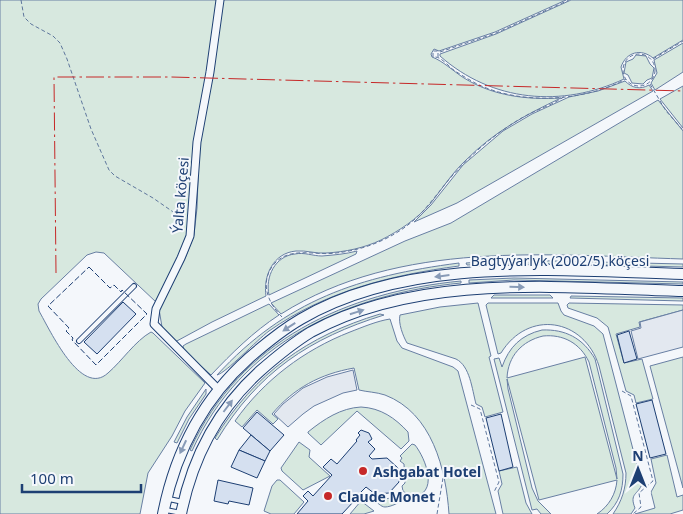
<svg xmlns="http://www.w3.org/2000/svg" width="683" height="514" font-family="'Noto Sans',sans-serif">
<style>
.green{fill:#d7e8df;stroke:#687fa3;fill-rule:evenodd}
.parking{fill:#e3e8f0;stroke:#687fa3}
.building{fill:#d5e0f0;stroke:#1d3f73}
.lines{fill:none;stroke-linecap:round;stroke-linejoin:round}
.lane-casing{stroke:#1d3f73;stroke-width:6}
.street-casing{stroke:#1d3f73;stroke-width:9}
.secondary-casing{stroke:#1d3f73;stroke-width:12}
.path{stroke:#5e769c;stroke-width:1;stroke-dasharray:4 2.5;stroke-linecap:butt}
.lane{stroke:#f4f7fb;stroke-width:4}
.street{stroke:#f4f7fb;stroke-width:7}
.secondary{stroke:#f4f7fb;stroke-width:10}
.fence{stroke:#1d3f73;stroke-width:1;stroke-dasharray:6 2.5;stroke-linecap:butt}
.power{stroke:#c62828;stroke-width:1;stroke-dasharray:18 4 2.5 4;stroke-linecap:butt}
.oneway{fill:#889bb7}
.poi-dot{fill:#c62828;stroke:#f4f7fb;stroke-width:2}
.labels{text-anchor:middle;dominant-baseline:central;stroke-width:4;stroke-linejoin:round;paint-order:stroke}
.street-label{font-size:14px;fill:#1d3f73;stroke:#f4f7fb}
.poi-label{font-size:14px;font-weight:bold;fill:#1d3f73;stroke:#f4f7fb;text-anchor:start}
</style>
<rect width="100%" height="100%" fill="#f4f7fb"/>
<g class="green">
<path d="M0 0H217L187 237 179 257 156 302 104 253 96 252 87 255 41 299 38 304 39 311C50 330 81 398 108 373 122 361 135 341 151 332L153 333 205 383 185 411 172 436 148 473 140 514H0Z"/>
<path d="M223 0H566L495 32 439 51 434 49 431 54 432 57C443 61 453 71 464 78 493 96 527 100 561 98 525 115 494 132 466 160 452 173 442 189 430 204 417 219 399 231 381 240 364 248 345 252 326 253 316 254 306 250 296 251 273 253 263 276 266 296L212 322 175 342 162 327 159 309 186 256 194 235 197 208 199 151Z"/>
<path d="M571 0H683V40L653 58C641 48 626 52 621 67L624 79C562 108 492 102 440 56V54L496 34Z"/>
<polygon points="683,43 683,72 655,90 651,83 657,73 654,60"/>
<polygon points="636,55 646,56 650,64 654,68 652,78 647,80 643,84 632,83 628,75 624,73 626,62 633,59"/>
<path d="M625 81C632 88 640 90 649 85L653 91 457 203 414 222 431 205 463 165 503 131 532 114 569 97 598 91Z"/>
<polygon points="683,86 683,128 660,99"/>
<path d="M658 100 683 131V259C549 255 400 239 281 314L271 303 405 241 451 223Z"/>
<path d="M357 251 356 254 269 295C265 277 275 256 295 254 304 252 313 256 322 256 334 255 346 254 357 251Z"/>
<polygon points="511,260 683,264 683,267 527,263 467,265 466,263"/>
<path d="M459 263V266C391 275 326 291 269 331 257 340 226 373 217 375 286 300 359 276 459 263Z"/>
<polygon points="514,278 683,282 683,284 514,280 469,283 469,280"/>
<path d="M461 281V283C348 294 241 342 192 451L190 450C240 340 347 292 461 281Z"/>
<polygon points="494,295 550,295 553,298 491,298"/>
<polygon points="571,296 683,298 683,301 570,298"/>
<path d="M478 303 491 356 489 357 503 412 485 417 482 407 476 404C472 389 470 366 456 359L407 343C403 336 398 323 400 315L440 307Z"/>
<path d="M488 303H558L561 311 564 315 594 326 603 334 642 484C638 495 629 493 635 508L631 514H613C622 501 626 488 626 473L599 366C584 318 528 309 501 353L498 354 486 305Z"/>
<polygon points="569,303 683,305 683,310 639,322 640,327 616,334 624,363 642,359 653,399 636,403 634,395 626,391 608,327 597,318 568,308 567,305"/>
<path d="M269 304 279 315C253 332 232 353 211 375L184 351 183 346 186 344Z"/>
<path d="M380 314 384 315C310 338 258 372 217 440L215 438C255 373 307 336 380 314Z"/>
<path d="M390 319 397 341 402 348 453 367 458 371 496 514H449C446 469 432 413 385 395 376 392 367 392 359 390L354 368C320 374 294 388 272 414L278 419 273 424 257 410 242 427 235 421C264 380 304 350 350 332 363 327 377 321 390 319Z"/>
<path d="M542 330C565 329 583 338 595 359L623 474C623 490 619 503 607 514H597C609 506 616 494 617 480L539 500 507 379 508 389 532 488 538 501 551 514H541L537 509 532 510 494 359 499 358 502 367C509 347 521 335 542 330ZM543 336C563 334 580 343 589 362L616 468 617 479 585 357 507 378C508 356 522 341 543 336Z"/>
<polygon points="683,357 683,488 650,366"/>
<polygon points="206,389 206,394 189,419 177,443 174,442 187,417"/>
<path d="M361 407C381 408 395 418 408 432L409 441 401 449 357 411 321 445 308 433V432C324 419 341 408 361 407Z"/>
<polygon points="299,442 310,450 309,457 330,476 303,490 282,471 281,468"/>
<path d="M412 444 415 445C426 459 440 495 411 497L403 491 402 486 405 483 404 464 400 461 402 458 400 456Z"/>
<polygon points="667,455 677,497 683,495 683,510 670,514 635,514 655,508 651,492 656,483 651,459"/>
<polygon points="517,467 526,503 532,514 503,514 498,491 502,484 499,471"/>
<polygon points="277,480 280,480 304,502 294,514 271,514 264,511 272,486"/>
<path d="M400 494 405 498C401 502 391 507 385 507 381 507 377 502 374 500L392 498 395 495Z"/>
<polygon points="361,501 374,511 364,514 350,514"/>
</g>
<g class="parking">
<polygon points="683,310 683,347 638,359 631,331 641,328 640,322"/>
<polygon points="353,370 357,390 343,393 314,406 303,414 288,427 274,414 283,404 303,388 327,377"/>
</g>
<g class="building">
<polygon points="123,302 136,314 97,354 84,342"/>
<polygon points="629,331 637,359 624,363 617,335"/>
<polygon points="652,400 666,454 650,458 636,404"/>
<polygon points="257,412 284,435 270,451 243,428"/>
<polygon points="501,414 513,467 499,471 486,418"/>
<polygon points="361,430 369,433 372,439 368,442 375,449 369,456 372,459 387,458 398,468 399,482 389,493 375,494 366,487 361,492 364,494 357,502 355,500 342,514 297,514 308,501 303,496 308,491 313,496 332,475 323,467 331,459 337,464 357,441 356,440 360,435 358,433"/>
<polygon points="251,435 270,451 265,461 239,450"/>
<polygon points="239,450 265,461 257,478 231,467"/>
<polygon points="218,480 253,488 249,505 229,501 228,504 214,501"/>
</g>
<g class="lines">
<g class="lane-casing">
<g id="lane">
<polyline points="79,341 134,286"/>
<polyline points="169,499 183,502"/>
<polyline points="166,510 181,513"/>
</g>
</g>
<g class="street-casing">
<polyline id="street" points="219,390 154,324 156,309 181,258 190,236 197,142 210,72 220,0"/>
</g>
<g class="secondary-casing">
<g id="secondary">
<path d="M163 514C175 453 203 399 249 358 265 344 282 330 301 319 410 255 561 271 683 274"/>
<path d="M181 514C192 459 218 409 260 371 276 357 293 343 311 332 419 272 564 288 683 291"/>
</g>
</g>
<g class="path">
<polyline points="21,0 24,17 31,24 53,36 60,43 67,59 91,129 109,170 115,176 153,198 179,216"/>
<polyline points="440,52 496,33 569,0"/>
<circle cx="639" cy="70" r="16"/>
<path d="M438 57V51H433V57C435 57 437 57 439 58 443 60 448 65 451 68 459 74 468 79 477 84 521 105 583 102 626 79"/>
<polyline points="653,59 683,41"/>
<polyline points="650,84 666,111 683,130"/>
<path d="M282 317C267 302 259 281 275 263 291 246 316 256 336 253 353 251 368 247 383 240 419 223 428 204 452 176 463 164 474 153 487 142 501 131 515 121 531 113 542 108 556 103 565 96"/>
<polyline points="622,391 631,396 653,481 639,493 641,507 633,514"/>
<polyline points="471,405 480,409 499,482 494,492"/>
<polyline points="437,514 443,478"/>
</g>
<use href="#lane" class="lane"/>
<use href="#street" class="street"/>
<use href="#secondary" class="secondary"/>
<polygon class="fence" points="89,267 110,288 114,285 121,292 122,290 147,314 96,365 72,340 73,338 66,331 69,328 48,306"/>
<polyline class="power" points="56,273 54,77 171,77 683,91"/>
</g>
<defs><path id="oneway-solid" d="M-6-.8H1V-3.2L6.5 0L1 3.2V.8H-6Z" transform="scale(1.25)"/></defs>
<g class="oneway">
<use href="#oneway-solid" transform="translate(442 276) rotate(173)"/>
<use href="#oneway-solid" transform="translate(517 287) rotate(1)"/>
<use href="#oneway-solid" transform="translate(357 312) rotate(-18)"/>
<use href="#oneway-solid" transform="translate(289 327) rotate(147)"/>
<use href="#oneway-solid" transform="translate(228 406) rotate(-53)"/>
<use href="#oneway-solid" transform="translate(183 447) rotate(115)"/>
</g>
<g class="poi-dot">
<circle cx="363" cy="471" r="5"/>
<circle cx="328" cy="496" r="5"/>
</g>
<g class="labels">
<g class="street-label">
<text transform="translate(180 195) rotate(-85)">Ýalta köçesi</text>
<text x="560" y="260">Bagtyýarlyk (2002/5) köçesi</text>
</g>
<g class="poi-label">
<text x="373" y="471">Ashgabat Hotel</text>
<text x="338" y="496">Claude Monet</text>
</g>
</g>
<g transform="translate(638 469)" stroke="#f4f7fb" stroke-width="4" paint-order="stroke">
<path d="M0-4L9 19L0 12L-9 19Z" fill="#1d3f73"/>
<text y="-8" font-size="14" font-weight="bold" text-anchor="middle" fill="#1d3f73">N</text>
</g>
<path d="M22 484v8h119v-8" fill="none" stroke="#1d3f73" stroke-width="2.5"/>
<text x="30" y="484" font-size="15" fill="#1d3f73" stroke="#f4f7fb" stroke-width="4" paint-order="stroke">100 m</text>
</svg>
